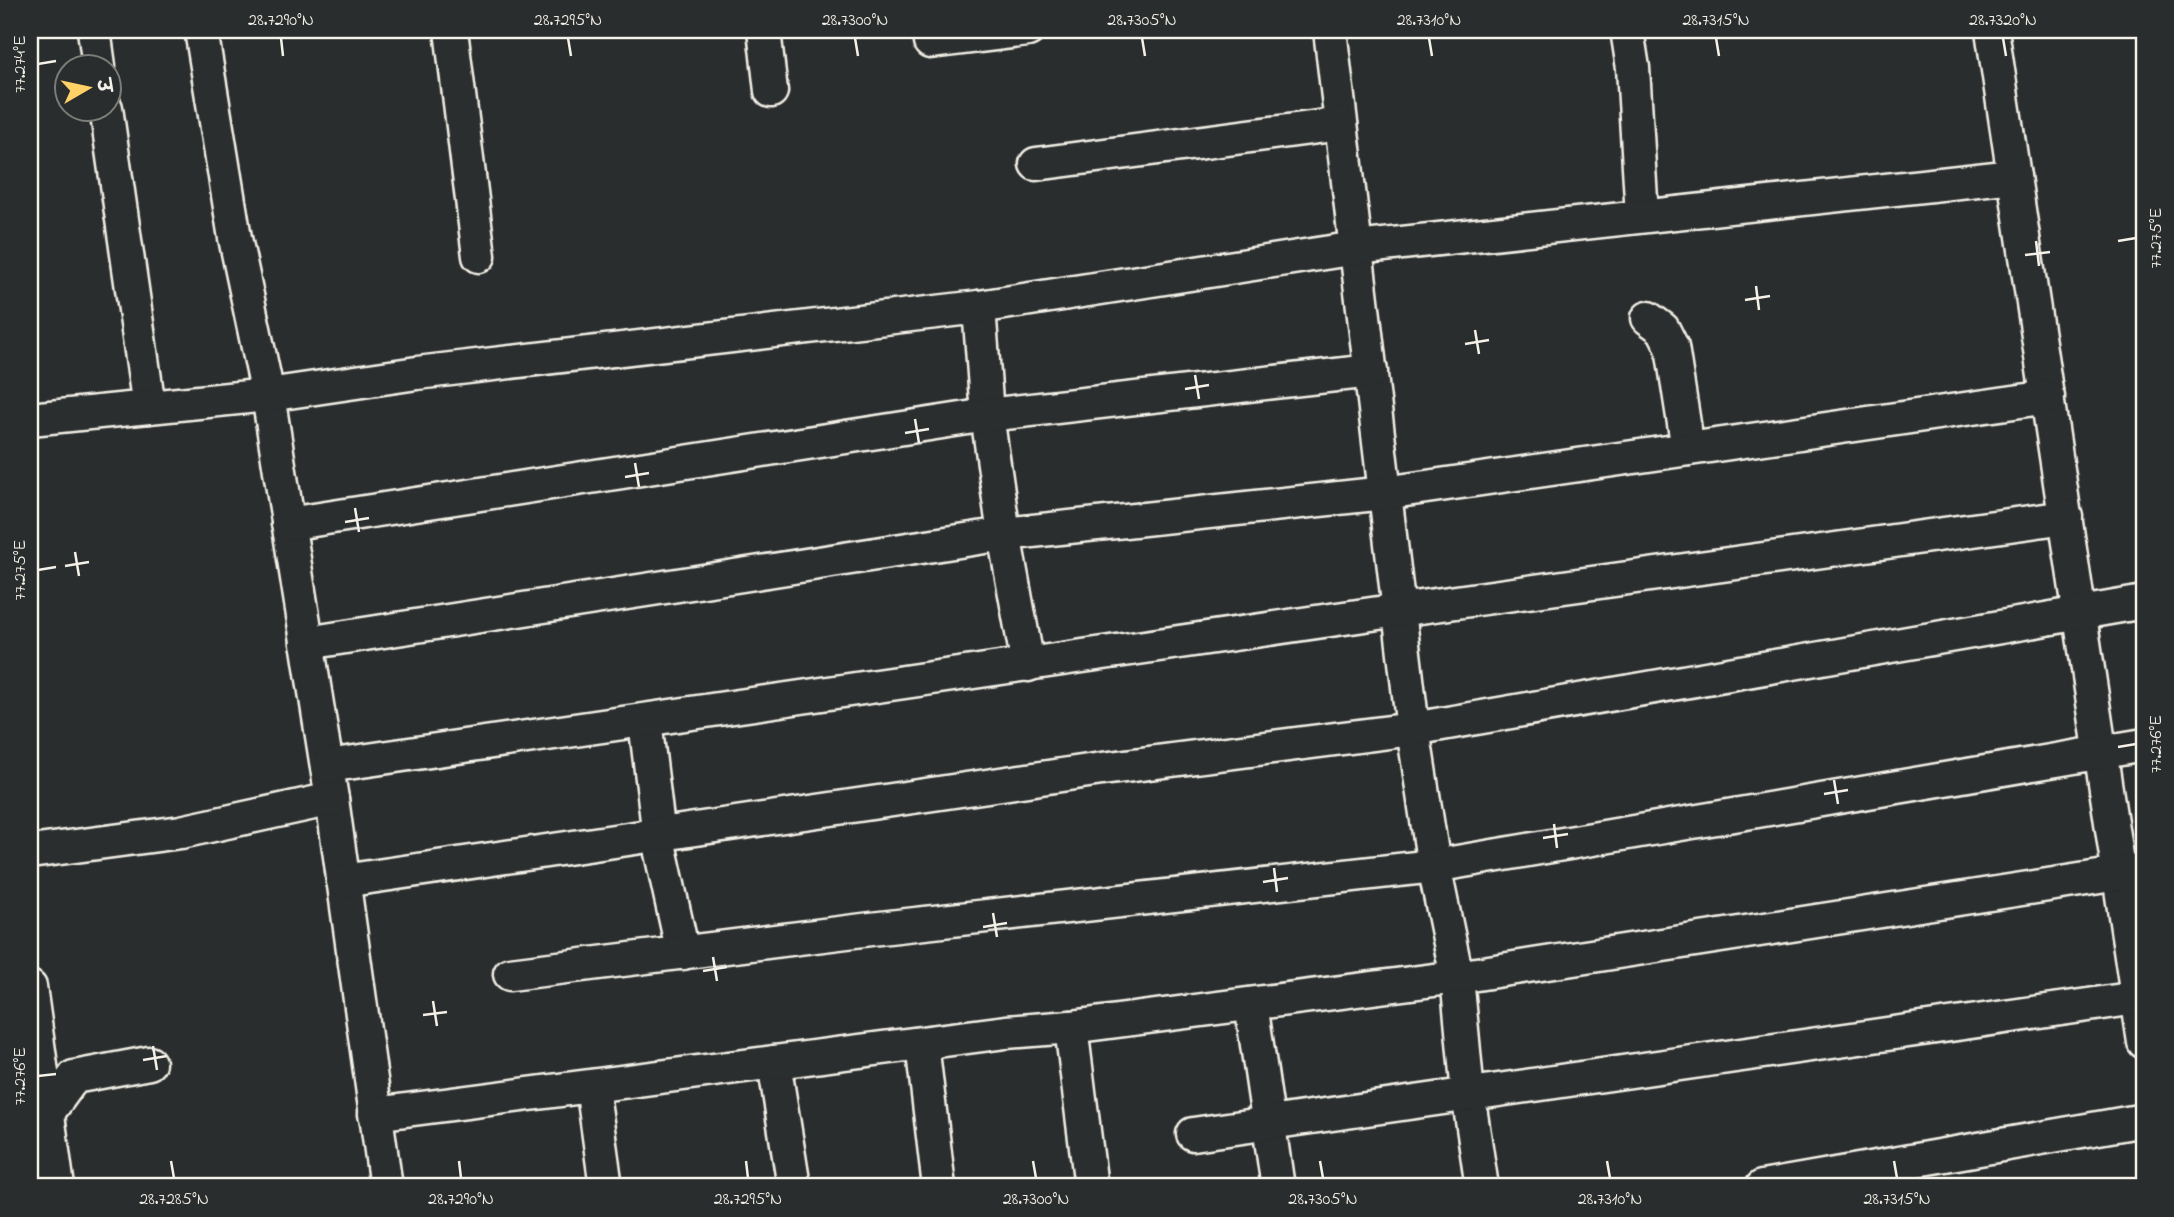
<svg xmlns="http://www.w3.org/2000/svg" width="2174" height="1217" font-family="'Indie Flower','Playpen Sans Deva',sans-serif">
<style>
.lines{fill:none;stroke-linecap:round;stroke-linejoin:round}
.street-casing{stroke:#f4f1e8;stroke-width:37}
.street{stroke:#2a2d2e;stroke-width:32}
.ticks{fill:none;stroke:#f4f1e8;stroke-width:2.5}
.neatline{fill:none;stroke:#f4f1e8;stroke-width:2.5}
.ticks-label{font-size:18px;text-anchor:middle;fill:#f4f1e8}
</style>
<rect width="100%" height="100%" fill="#2a2d2e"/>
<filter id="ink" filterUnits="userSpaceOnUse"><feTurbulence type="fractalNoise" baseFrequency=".0143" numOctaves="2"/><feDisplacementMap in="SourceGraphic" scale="14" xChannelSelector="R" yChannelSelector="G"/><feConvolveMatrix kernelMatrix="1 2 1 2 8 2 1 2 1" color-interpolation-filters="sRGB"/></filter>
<g filter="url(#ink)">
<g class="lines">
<g class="street-casing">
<g id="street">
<polyline points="94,30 99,66"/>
<polyline points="201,30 235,238 268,395 332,799 386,1187"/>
<polyline points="451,30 479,256"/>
<polyline points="764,30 771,91"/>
<polyline points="1330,30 1413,729 1434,866 1457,977 1468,1094 1482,1187"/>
<polyline points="1627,30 1633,68 1642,216"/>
<polyline points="1992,30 2144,1042"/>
<polyline points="930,42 1028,30"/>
<polyline points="106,108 149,407"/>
<polyline points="1036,164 1341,124"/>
<polyline points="979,307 987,415 1004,534 1028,665"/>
<polyline points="1648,318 1663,329 1672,347 1688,449"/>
<polyline points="30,419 268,395 417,373 979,307 1356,248 2014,176"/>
<polyline points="288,524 987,415 1371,371"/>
<polyline points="307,643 1004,534 1385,493 2048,397"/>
<polyline points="645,721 661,853 683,953"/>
<polyline points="327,766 1399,610 2066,517"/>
<polyline points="30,852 181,832 332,799"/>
<polyline points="343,881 1102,769 1413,729 2144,602"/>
<polyline points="510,974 871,929 1434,866 2144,745"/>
<polyline points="30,987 58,1187"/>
<polyline points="1251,1004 1278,1187"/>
<polyline points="1071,1027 1091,1187"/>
<polyline points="922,1044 939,1187"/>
<polyline points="774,1062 794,1187"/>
<polyline points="592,1086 606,1187"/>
<polyline points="38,1114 48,1113 74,1077 149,1063"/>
<polyline points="375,1114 1006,1032 1071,1027 1457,977 2144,870"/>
<polyline points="1193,1134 2144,997"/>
<polyline points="1762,1187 2144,1120"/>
</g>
</g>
<use href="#street" class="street"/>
</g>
</g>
<path class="ticks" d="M281 38 283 56M568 38 571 56M855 38 858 56M1142 38 1145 56M1429 38 1432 56M1716 38 1719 56M2003 38 2006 56M38 64 56 61M2036 241 2039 266M2118 241 2136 238M2025 255 2050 252M1756 286 1759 310M1745 300 1770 296M1475 330 1479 354M1465 344 1489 340M1195 375 1199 399M1185 389 1209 385M915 419 919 443M905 433 929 429M635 463 639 487M625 477 649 473M355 508 359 532M345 522 369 518M75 552 79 576M65 566 89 562M38 570 56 567M2118 747 2136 744M1834 780 1838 804M1824 794 1848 790M1554 824 1557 848M1543 838 1568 834M1274 868 1277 892M1263 882 1288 878M993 913 997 937M983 927 1007 923M713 957 717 981M703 971 727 967M433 1001 437 1026M423 1015 447 1012M153 1046 157 1070M143 1060 167 1056M38 1076 56 1074M171 1161 174 1178M459 1161 461 1178M746 1161 748 1178M1033 1161 1036 1178M1320 1161 1323 1178M1607 1161 1610 1178M1894 1161 1897 1178"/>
<rect width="2174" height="1217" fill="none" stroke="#2a2d2e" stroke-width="77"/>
<g transform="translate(88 88) rotate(81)"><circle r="33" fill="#2a2d2e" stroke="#7b7b78" stroke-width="2"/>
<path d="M0-5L12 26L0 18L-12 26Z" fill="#ffd166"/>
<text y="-10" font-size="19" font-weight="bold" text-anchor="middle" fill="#f4f1e8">उ</text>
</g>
<rect x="38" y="38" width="2098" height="1140" class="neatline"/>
<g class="ticks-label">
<text x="281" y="25">28.7290°N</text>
<text x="568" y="25">28.7295°N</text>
<text x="855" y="25">28.7300°N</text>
<text x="1142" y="25">28.7305°N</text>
<text x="1429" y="25">28.7310°N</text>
<text x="1716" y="25">28.7315°N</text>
<text x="2003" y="25">28.7320°N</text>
<text transform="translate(19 64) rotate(-90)" y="6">77.274°E</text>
<text transform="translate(2155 238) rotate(-90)" y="6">77.275°E</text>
<text transform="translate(19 570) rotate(-90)" y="6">77.275°E</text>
<text transform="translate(2155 744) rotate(-90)" y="6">77.276°E</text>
<text transform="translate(19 1076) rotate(-90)" y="6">77.276°E</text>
<text x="174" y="1204">28.7285°N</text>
<text x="461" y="1204">28.7290°N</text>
<text x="748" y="1204">28.7295°N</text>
<text x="1036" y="1204">28.7300°N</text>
<text x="1323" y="1204">28.7305°N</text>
<text x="1610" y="1204">28.7310°N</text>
<text x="1897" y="1204">28.7315°N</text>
</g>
</svg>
